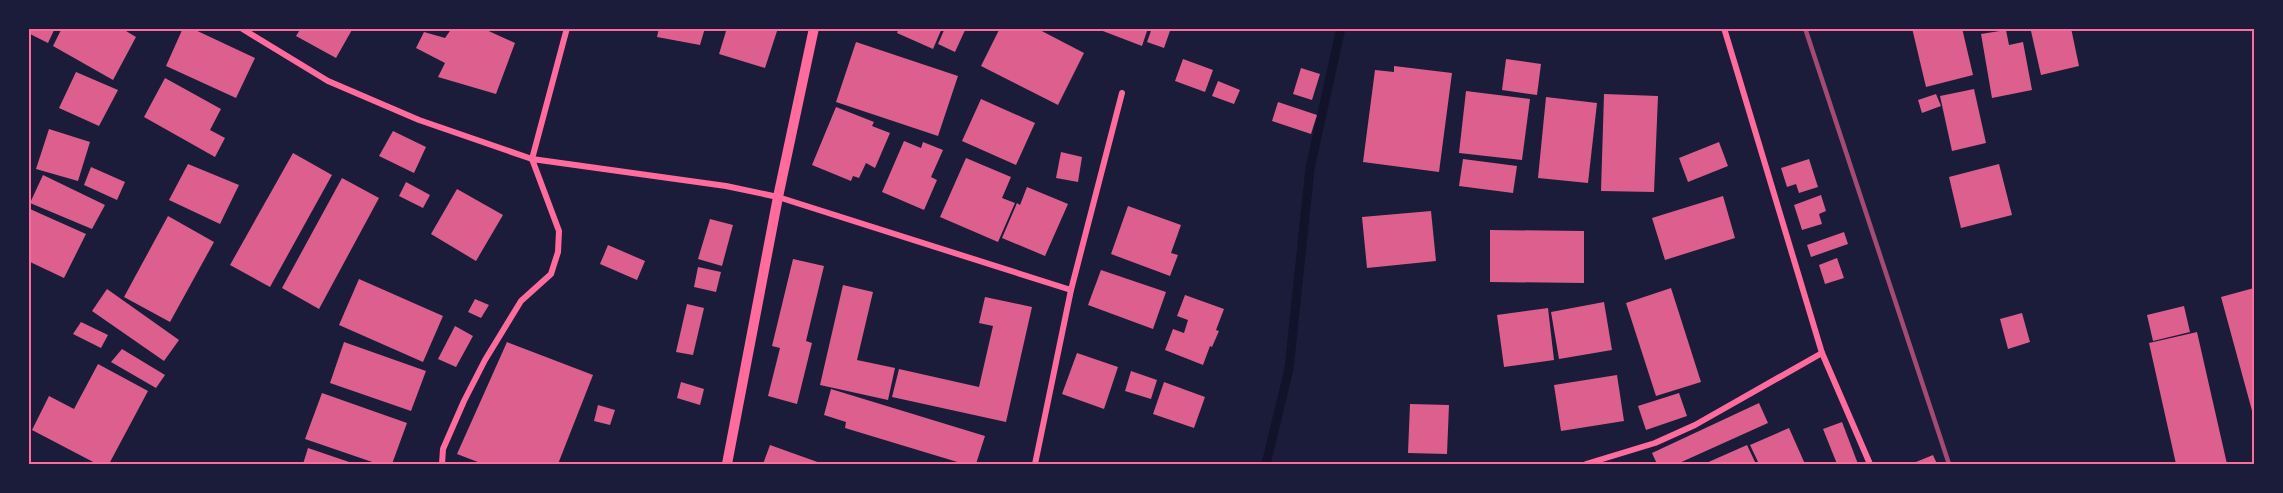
<svg xmlns="http://www.w3.org/2000/svg" width="2283" height="493" font-family="'IBM Plex Sans',sans-serif">
<style>
.lines{fill:none;stroke-linecap:round;stroke-linejoin:round}
.stream{stroke:#12122b;stroke-width:9}
.building{fill:#dd5f8e}
.minor{stroke:#ff6b9d;stroke-width:6}
.tertiary{stroke:#ff6b9d;stroke-width:10}
.rail{stroke:#a44b75;stroke-width:4.5}
.neatline{fill:none;stroke:#ff6b9d;stroke-width:2}
</style>
<rect width="100%" height="100%" fill="#1b1b3a"/>
<g class="lines">
<polyline class="stream" points="1266,464 1289,369 1310,168 1341,28"/>
</g>
<g class="building">
<polygon points="28,28 55,28 48,43 28,33"/>
<polygon points="62,28 121,28 136,37 113,80 53,46"/>
<polygon points="183,28 191,28 255,58 236,98 166,66"/>
<polygon points="301,28 353,28 336,58 296,36"/>
<polygon points="452,28 482,28 515,43 496,94 438,77 445,63 416,48 424,32 445,38"/>
<polygon points="659,28 705,28 700,45 657,37"/>
<polygon points="727,28 778,28 765,68 719,54"/>
<polygon points="899,28 942,28 933,49 897,33"/>
<polygon points="945,28 966,28 955,52 938,44"/>
<polygon points="1000,28 1036,28 1084,53 1058,105 981,66"/>
<polygon points="1095,28 1148,28 1142,46"/>
<polygon points="1152,28 1171,28 1164,48 1147,42"/>
<polygon points="1912,28 1962,28 1973,75 1926,87"/>
<polygon points="2044,28 2071,28 2079,66 2041,75 2031,31"/>
<polygon points="2006,30 2009,45 2023,42 2032,90 1992,98 1981,34"/>
<polygon points="856,42 958,76 938,136 836,102"/>
<polygon points="1183,59 1213,70 1205,92 1175,81"/>
<polygon points="1506,59 1541,64 1537,95 1502,90"/>
<polygon points="1394,66 1452,73 1439,172 1363,162 1375,70 1394,72"/>
<polygon points="1301,68 1320,74 1312,100 1293,94"/>
<polygon points="76,72 118,90 99,126 59,108"/>
<polygon points="165,78 221,109 210,130 225,138 215,157 144,117"/>
<polygon points="1218,81 1240,90 1234,104 1212,96"/>
<polygon points="1974,89 1986,143 1952,151 1940,96"/>
<polygon points="1466,91 1530,99 1522,160 1459,153"/>
<polygon points="1604,94 1658,96 1654,192 1601,191"/>
<polygon points="1936,94 1941,106 1922,113 1918,100"/>
<polygon points="1546,97 1597,103 1588,183 1538,178"/>
<polygon points="981,99 1035,123 1016,165 962,141"/>
<polygon points="1278,102 1317,115 1311,134 1272,121"/>
<polygon points="836,107 874,122 872,126 890,133 875,168 866,163 859,178 853,176 851,181 812,165"/>
<polygon points="49,129 90,142 78,181 36,169"/>
<polygon points="393,131 426,147 414,173 379,156"/>
<polygon points="904,141 921,148 923,142 943,150 931,177 937,180 924,210 882,192"/>
<polygon points="1719,142 1728,166 1688,182 1679,158"/>
<polygon points="1061,152 1082,157 1078,182 1056,178"/>
<polygon points="293,153 332,175 270,287 230,265"/>
<polygon points="966,158 1011,177 1002,198 1015,203 998,242 940,217"/>
<polygon points="1463,159 1517,166 1513,193 1459,186"/>
<polygon points="1809,159 1818,187 1799,193 1796,184 1787,187 1781,168"/>
<polygon points="188,164 239,185 220,224 169,200"/>
<polygon points="1999,164 2012,215 1961,228 1949,177"/>
<polygon points="91,167 125,182 117,200 84,185"/>
<polygon points="43,175 105,205 92,229 30,203"/>
<polygon points="342,178 379,198 319,309 282,288"/>
<polygon points="406,182 430,195 423,208 399,196"/>
<polygon points="1027,187 1068,204 1045,256 1002,238 1017,203 1020,205"/>
<polygon points="457,189 503,215 476,261 431,234"/>
<polygon points="1821,195 1826,211 1819,214 1822,224 1802,230 1794,205"/>
<polygon points="1723,196 1735,238 1665,260 1652,218"/>
<polygon points="1128,206 1181,225 1171,253 1178,255 1170,276 1111,254"/>
<polygon points="30,209 86,234 64,278 28,261"/>
<polygon points="1431,211 1436,261 1367,268 1362,217"/>
<polygon points="168,216 214,242 170,322 124,297"/>
<polygon points="710,219 733,225 722,266 698,259"/>
<polygon points="1490,230 1584,231 1584,283 1490,282"/>
<polygon points="1844,232 1848,244 1811,257 1807,245"/>
<polygon points="608,245 645,261 637,280 600,264"/>
<polygon points="1837,258 1844,278 1825,284 1819,265"/>
<polygon points="793,259 824,266 806,341 812,343 797,404 768,396 780,348 772,346"/>
<polygon points="698,267 721,272 716,292 694,287"/>
<polygon points="1101,270 1166,292 1153,329 1088,305"/>
<polygon points="359,279 443,316 423,362 339,325"/>
<polygon points="843,285 873,292 857,360 895,368 888,400 820,385"/>
<polygon points="1671,288 1701,382 1656,396 1626,303"/>
<polygon points="2254,288 2254,418 2221,297"/>
<polygon points="107,289 179,340 164,361 92,311"/>
<polygon points="1185,295 1224,309 1216,330 1219,331 1212,347 1210,346 1203,365 1165,350 1173,329 1184,333 1188,320 1177,316"/>
<polygon points="985,297 1032,307 1006,422 892,397 899,369 979,387 993,326 979,323"/>
<polygon points="475,299 489,305 481,318 468,312"/>
<polygon points="1604,302 1612,350 1559,359 1551,312"/>
<polygon points="687,304 704,308 693,355 676,352"/>
<polygon points="2184,306 2190,332 2153,341 2147,315"/>
<polygon points="1548,308 1554,360 1504,367 1497,315"/>
<polygon points="2022,313 2030,342 2008,349 2000,319"/>
<polygon points="81,322 108,335 101,348 73,334"/>
<polygon points="455,326 473,336 456,367 438,359"/>
<polygon points="2197,332 2227,464 2176,464 2149,343"/>
<polygon points="344,342 426,371 411,411 330,383"/>
<polygon points="507,342 593,375 558,464 483,464 457,454"/>
<polygon points="122,349 165,375 156,388 111,362"/>
<polygon points="1077,353 1118,367 1104,409 1062,394"/>
<polygon points="98,364 148,391 109,464 97,464 32,430 49,396 74,409"/>
<polygon points="1131,371 1157,380 1151,399 1125,391"/>
<polygon points="1617,375 1624,421 1561,431 1554,385"/>
<polygon points="681,382 704,389 700,405 677,398"/>
<polygon points="1164,382 1205,397 1194,428 1153,414"/>
<polygon points="831,389 985,436 976,464 964,464 845,428 846,422 824,415"/>
<polygon points="322,393 407,423 392,464 378,464 305,439"/>
<polygon points="1679,393 1687,416 1646,430 1638,406"/>
<polygon points="1759,403 1768,423 1677,464 1657,464 1652,453"/>
<polygon points="1410,404 1449,405 1447,454 1408,453"/>
<polygon points="598,405 615,410 610,425 594,421"/>
<polygon points="1842,422 1858,464 1837,464 1823,429"/>
<polygon points="1789,428 1805,464 1759,464 1750,445"/>
<polygon points="770,445 823,464 763,464"/>
<polygon points="1747,445 1756,464 1704,464"/>
<polygon points="308,448 355,464 303,464"/>
<polygon points="1933,455 1937,464 1911,464"/>
</g>
<g class="lines">
<g class="minor">
<polyline points="241,28 328,81 419,120 532,159 726,186 778,197 1071,290"/>
<polyline points="1724,28 1822,353 1870,464"/>
<polyline points="442,464 443,449 464,401 485,360 521,301 551,274 558,252 559,231 532,159 567,28"/>
<polyline points="1035,464 1071,290 1122,93"/>
<polyline points="1586,464 1655,443 1695,425 1822,353"/>
</g>
<polyline class="tertiary" points="727,464 778,197 814,28"/>
<polyline class="rail" points="1805,28 1949,464"/>
</g>
<rect width="2283" height="493" fill="none" stroke="#1b1b3a" stroke-width="60"/>
<rect x="30" y="30" width="2223" height="433" class="neatline"/>
</svg>
